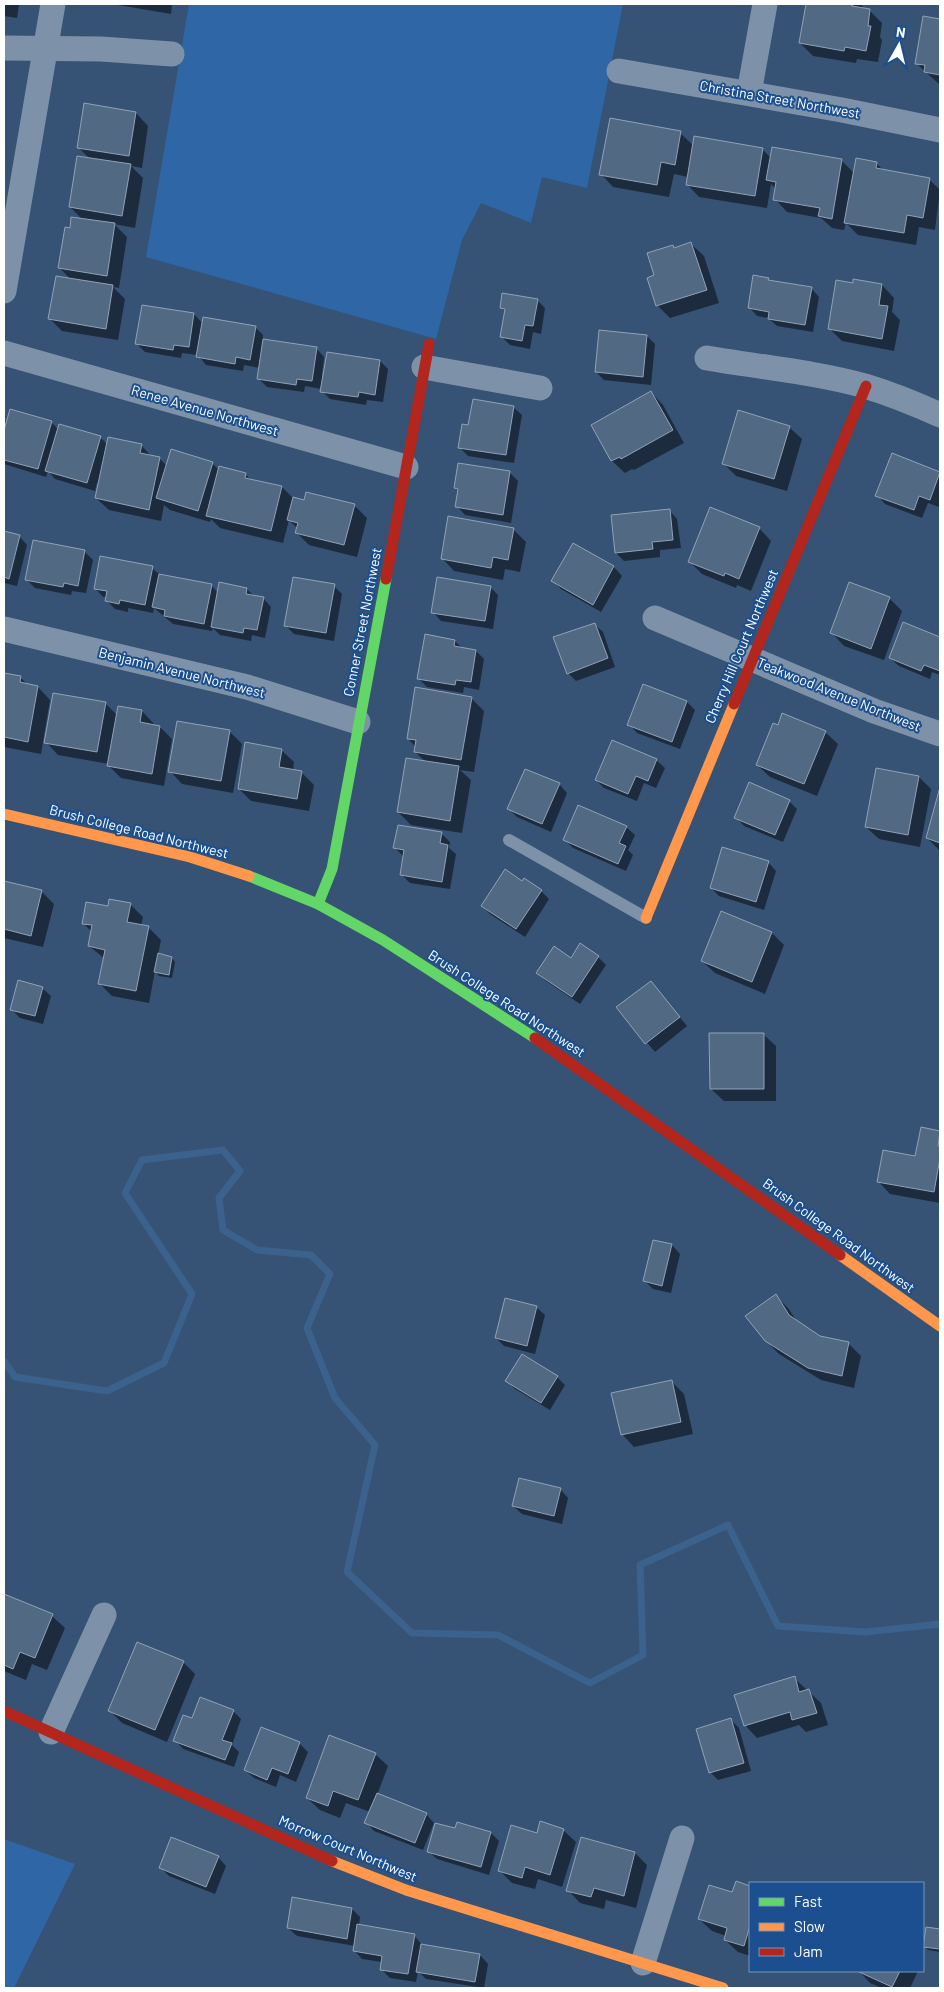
<svg xmlns="http://www.w3.org/2000/svg" width="944" height="1992" font-family="Barlow,sans-serif">
<style>
.green{fill:#2f66a5}
.shadow{fill:#0007}
.lines{fill:none;stroke-linecap:round;stroke-linejoin:round}
.stream{stroke:#3b618d;stroke-width:7}
.building{fill:#526984;stroke:#92a2b6}
.lane{stroke:#7d92a8;stroke-width:12}
.street{stroke:#7d92a8;stroke-width:25}
.fast{stroke:#63d668;stroke-width:11}
.slow{stroke:#ff974d;stroke-width:11}
.jam{stroke:#b3261e;stroke-width:11}
.labels{text-anchor:middle;dominant-baseline:central;stroke-width:4;stroke-linejoin:round;paint-order:stroke}
.street-label{font-size:14px;fill:#fff;stroke:#1b4f8f}
</style>
<rect width="100%" height="100%" fill="#365274"/>
<g class="green">
<polygon points="189,4 623,4 587,188 542,177 531,223 481,203 462,240 436,339 146,257"/>
<polygon points="4,1839 75,1864 14,1988 4,1988"/>
</g>
<g class="shadow">
<polygon points="4,4 19,4 17,18 4,16"/>
<polygon points="112,4 172,4 171,14"/>
<polygon points="807,4 861,4 865,10 870,11 882,23 880,37 882,40 878,62 857,59 856,63 813,56 800,43"/>
<polygon points="924,18 940,21 940,85 916,63"/>
<polygon points="136,113 148,126 142,168 131,166 143,178 135,228 114,224 127,237 119,288 113,287 125,299 118,340 62,331 50,319 71,280 60,268 71,229 83,220 70,207 90,159 78,147"/>
<polygon points="680,133 694,146 762,149 771,158 773,149 842,161 854,173 876,163 884,171 929,179 940,190 935,230 919,227 916,245 858,235 846,223 844,230 832,228 821,218 787,212 775,199 776,189 771,184 767,208 699,197 687,184 688,177 674,174 669,197 613,187 601,174"/>
<polygon points="691,244 704,256 719,303 670,318 658,306 649,278 656,276 673,246 676,249"/>
<polygon points="768,279 771,282 811,288 819,297 813,332 777,326 768,318 757,316 749,307"/>
<polygon points="854,280 882,285 894,298 892,312 900,320 894,351 842,341 829,328 854,285"/>
<polygon points="537,300 545,308 541,334 533,332 530,349 510,345 502,337 506,312 501,307"/>
<polygon points="194,314 203,324 255,327 263,335 263,341 316,348 324,357 322,376 380,361 388,369 383,402 367,400 366,405 330,399 322,391 322,389 305,386 304,392 267,387 259,379 260,368 244,365 243,371 206,365 198,355 182,353 181,358 145,352 137,344"/>
<polygon points="647,336 655,344 651,385 604,380 596,372"/>
<polygon points="651,392 663,405 684,443 634,470 632,469 625,473 612,461 593,426"/>
<polygon points="513,407 522,415 514,463 468,456 460,448 469,427"/>
<polygon points="11,410 51,422 59,430 100,437 107,444 141,445 152,457 159,458 167,466 212,463 219,470 245,474 252,481 282,487 293,498 305,501 354,505 367,518 357,557 309,545 297,533 298,529 289,520 283,543 220,528 211,519 210,522 170,510 164,505 161,521 109,510 96,498 99,483 97,483 95,491 55,479 48,471 46,477 4,464 4,435"/>
<polygon points="789,427 802,439 787,491 736,476 724,464"/>
<polygon points="893,455 940,473 940,503 939,507 928,503 922,518 885,504 877,495"/>
<polygon points="510,473 518,481 511,523 465,515 457,506 459,492 455,488"/>
<polygon points="669,510 677,519 681,548 660,550 660,557 624,561 616,553"/>
<polygon points="759,528 771,541 751,591 737,585 736,588 702,574 689,561"/>
<polygon points="513,529 526,542 520,572 505,569 503,580 454,571 442,558"/>
<polygon points="4,533 19,536 27,545 17,586 4,583"/>
<polygon points="573,545 614,567 622,576 601,612 561,589 553,581"/>
<polygon points="84,551 93,560 86,593 72,591 71,595 35,588 26,579"/>
<polygon points="152,568 160,575 211,585 218,593 247,589 254,596 263,598 271,607 265,638 252,635 251,641 220,635 213,628 212,631 173,624 154,608 153,613 128,608 128,612 115,609 107,601 107,597 103,597 95,588"/>
<polygon points="334,586 342,594 334,641 294,634 286,626"/>
<polygon points="490,587 498,595 493,629 441,621 433,612"/>
<polygon points="889,598 902,611 884,660 844,646 832,633"/>
<polygon points="904,623 940,638 940,675 932,672 930,679 899,666 890,658"/>
<polygon points="594,624 603,632 615,667 576,681 568,673"/>
<polygon points="455,641 463,649 476,651 484,659 479,690 464,687 463,693 427,687 418,678"/>
<polygon points="4,675 20,677 28,685 38,687 50,700 41,754 4,747"/>
<polygon points="471,698 484,711 474,772 460,770 471,780 462,833 411,825 398,812 426,762 415,752 416,747 408,739"/>
<polygon points="687,702 695,710 680,749 637,733 629,724"/>
<polygon points="105,703 117,715 142,711 154,724 154,726 160,727 172,739 164,786 121,778 109,766 109,764 58,755 46,742"/>
<polygon points="229,731 242,744 233,793 182,784 170,771"/>
<polygon points="825,732 838,744 817,796 770,777 757,765"/>
<polygon points="281,750 294,762 293,770 301,772 314,785 309,811 251,801 239,789"/>
<polygon points="656,760 665,768 656,788 644,783 637,801 604,788 596,780"/>
<polygon points="919,777 931,789 920,847 879,839 866,827"/>
<polygon points="559,784 567,793 551,832 517,817 509,809"/>
<polygon points="940,792 940,851 927,838"/>
<polygon points="789,801 797,809 783,842 744,826 736,817"/>
<polygon points="399,826 442,834 450,842 449,848 456,854 450,889 410,883 401,874 403,856 395,848"/>
<polygon points="626,827 635,835 628,850 633,855 626,871 573,848 565,840"/>
<polygon points="768,862 776,871 764,910 719,896 711,888"/>
<polygon points="4,882 41,891 54,904 43,947 4,938"/>
<polygon points="523,882 541,891 549,899 525,937 490,914 482,906"/>
<polygon points="130,904 143,917 141,926 148,927 161,940 158,955 172,958 175,962 172,978 159,976 155,971 149,1003 112,996 100,984 105,959 89,946 92,932 83,923 109,907"/>
<polygon points="772,933 784,945 765,994 715,973 702,961"/>
<polygon points="598,957 606,965 580,1004 546,981 537,973 571,959"/>
<polygon points="651,982 687,1026 655,1052 618,1008"/>
<polygon points="42,988 51,996 43,1024 20,1018 11,1009"/>
<polygon points="763,1034 776,1046 776,1101 724,1101 711,1089"/>
<polygon points="922,1129 940,1132 940,1203 890,1194 878,1181 916,1157"/>
<polygon points="672,1245 680,1254 671,1293 653,1289 644,1280"/>
<polygon points="776,1296 788,1308 797,1321 819,1337 848,1343 861,1356 854,1388 821,1380 779,1354 766,1341"/>
<polygon points="536,1307 545,1315 535,1354 504,1346 496,1338"/>
<polygon points="557,1377 565,1385 550,1410 515,1389 507,1381"/>
<polygon points="671,1381 684,1394 693,1434 634,1447 622,1434"/>
<polygon points="560,1489 568,1498 562,1524 522,1514 513,1506"/>
<polygon points="4,1596 52,1616 65,1628 47,1670 32,1664 26,1680 4,1671"/>
<polygon points="183,1662 195,1674 167,1742 122,1723 110,1711"/>
<polygon points="794,1678 821,1703 828,1725 806,1732 799,1725 757,1738 745,1725"/>
<polygon points="233,1711 241,1719 232,1745 239,1752 234,1767 183,1749 175,1740 193,1720"/>
<polygon points="731,1720 739,1728 751,1771 718,1780 710,1772"/>
<polygon points="262,1729 299,1743 308,1752 296,1782 280,1775 276,1787 254,1778 245,1770"/>
<polygon points="375,1754 388,1766 377,1795 426,1814 434,1823 423,1850 374,1831 366,1822 370,1812 346,1803 340,1818 320,1810 307,1798"/>
<polygon points="456,1830 491,1833 499,1841 489,1875 437,1859 428,1851"/>
<polygon points="563,1830 576,1842 562,1887 538,1879 535,1889 512,1883 499,1870 538,1834"/>
<polygon points="635,1853 647,1865 636,1908 606,1900 604,1909 580,1903 568,1890"/>
<polygon points="218,1857 226,1866 215,1894 169,1876 161,1868"/>
<polygon points="736,1883 750,1887 750,1956 738,1952 725,1940 726,1936 712,1931 699,1919 733,1894"/>
<polygon points="352,1909 360,1917 359,1925 414,1935 422,1945 480,1955 488,1964 484,1988 426,1979 418,1971 416,1982 390,1978 381,1969 382,1962 362,1959 354,1950 355,1946 297,1936 288,1928"/>
<polygon points="927,1928 940,1930 940,1952 928,1950 924,1946"/>
<polygon points="859,1971 918,1971 910,1988 882,1988 870,1983"/>
</g>
<g class="lines">
<polyline class="stream" points="4,1361 15,1377 107,1391 164,1363 192,1294 125,1193 142,1160 223,1150 240,1171 219,1198 223,1230 257,1250 311,1255 330,1274 307,1328 335,1398 375,1445 347,1572 412,1633 498,1635 590,1683 643,1655 640,1565 728,1525 778,1626 865,1632 940,1624"/>
</g>
<g class="building">
<polygon points="806,4 852,4 852,6 870,9 868,26 871,26 866,51 845,47 844,51 799,43"/>
<polygon points="923,16 940,19 940,75 924,72 925,65 915,64"/>
<polygon points="84,103 136,112 129,156 77,148"/>
<polygon points="610,118 681,131 675,165 661,162 657,185 599,175"/>
<polygon points="694,136 763,148 755,196 686,185"/>
<polygon points="772,147 842,159 832,219 818,216 820,208 773,200 776,182 766,180"/>
<polygon points="77,156 131,164 122,216 69,207"/>
<polygon points="856,158 877,162 876,168 930,178 923,218 907,215 904,233 844,223"/>
<polygon points="71,217 115,223 107,276 58,268 65,227 70,228"/>
<polygon points="691,242 707,290 656,306 647,278 654,275 647,253 673,245 674,248"/>
<polygon points="753,275 769,278 768,280 812,287 805,325 768,319 769,312 748,308"/>
<polygon points="56,276 113,285 106,329 48,319"/>
<polygon points="853,279 882,284 879,305 888,306 882,339 828,329 836,280 853,283"/>
<polygon points="502,293 538,299 533,326 525,325 522,341 500,337 505,309 500,308"/>
<polygon points="142,305 194,313 189,347 174,345 173,350 135,344"/>
<polygon points="203,317 256,326 250,360 236,357 235,364 196,357"/>
<polygon points="599,330 647,335 643,377 595,372"/>
<polygon points="263,339 317,347 312,381 297,379 296,385 257,379"/>
<polygon points="327,352 380,360 375,395 359,392 358,397 320,392"/>
<polygon points="651,391 673,430 621,459 620,457 611,461 591,425"/>
<polygon points="473,399 514,406 506,455 458,448 462,424 468,425"/>
<polygon points="10,409 52,421 38,469 4,460 4,430"/>
<polygon points="738,410 790,426 774,479 722,464"/>
<polygon points="59,424 101,436 87,483 45,471"/>
<polygon points="108,437 142,444 140,453 160,457 149,510 95,498"/>
<polygon points="171,449 213,462 198,511 156,498"/>
<polygon points="892,453 940,472 930,500 919,496 914,510 875,496"/>
<polygon points="458,463 510,471 503,515 455,507 458,489 454,488"/>
<polygon points="219,466 246,473 245,478 282,486 271,531 206,516"/>
<polygon points="306,492 355,504 344,545 295,533 298,523 287,520 293,497 304,500"/>
<polygon points="710,507 760,527 739,579 725,573 724,576 688,562"/>
<polygon points="670,509 673,540 652,542 653,549 615,553 611,515"/>
<polygon points="448,516 514,528 508,560 493,557 491,568 441,559"/>
<polygon points="4,531 20,535 9,579 4,577"/>
<polygon points="33,540 85,550 78,586 64,583 63,587 25,580"/>
<polygon points="573,543 614,566 593,605 551,581"/>
<polygon points="100,556 153,566 145,605 120,600 119,604 105,601 107,591 94,589"/>
<polygon points="159,574 212,584 204,624 164,616 165,610 152,607"/>
<polygon points="293,577 335,584 326,633 284,626"/>
<polygon points="437,577 491,586 485,621 431,613"/>
<polygon points="219,582 247,588 246,594 264,597 257,630 244,628 243,633 211,627"/>
<polygon points="849,582 890,597 871,649 830,633"/>
<polygon points="903,622 940,637 940,671 924,665 921,671 889,658"/>
<polygon points="595,623 608,658 567,674 553,637"/>
<polygon points="425,634 455,640 454,646 476,650 471,682 456,680 455,685 417,679"/>
<polygon points="4,673 21,676 20,682 38,686 28,742 4,737"/>
<polygon points="643,684 687,701 672,742 627,725"/>
<polygon points="415,687 472,697 461,760 414,752 416,740 407,739"/>
<polygon points="53,693 106,702 97,752 44,743"/>
<polygon points="118,706 142,710 140,722 160,726 152,774 107,766"/>
<polygon points="782,713 826,731 804,784 756,765 773,723 778,725"/>
<polygon points="177,721 230,730 221,781 168,772"/>
<polygon points="612,740 657,759 648,781 636,776 628,794 595,780"/>
<polygon points="245,742 282,749 279,767 302,771 297,799 238,789"/>
<polygon points="406,758 459,766 450,821 397,812"/>
<polygon points="876,768 919,776 908,835 865,827"/>
<polygon points="525,769 560,783 542,824 507,809"/>
<polygon points="749,782 790,800 775,835 734,818"/>
<polygon points="940,787 940,843 926,838"/>
<polygon points="578,805 627,826 619,843 626,846 618,864 563,840"/>
<polygon points="398,825 442,832 440,843 448,845 442,882 400,875 404,850 393,848"/>
<polygon points="722,847 769,861 756,902 710,888"/>
<polygon points="505,869 522,881 524,878 542,890 516,929 481,906"/>
<polygon points="4,881 42,890 31,936 4,929"/>
<polygon points="109,899 131,903 127,922 149,926 136,991 98,984 105,950 88,946 92,925 82,924 86,902 108,906"/>
<polygon points="721,911 772,932 752,982 701,961"/>
<polygon points="580,943 599,956 572,997 536,973 554,946 571,958"/>
<polygon points="158,953 172,957 169,975 154,972"/>
<polygon points="18,980 43,987 35,1016 10,1010"/>
<polygon points="651,981 680,1017 645,1044 616,1007"/>
<polygon points="709,1033 764,1033 764,1089 710,1089"/>
<polygon points="921,1127 940,1131 938,1146 940,1146 940,1158 934,1192 877,1182 883,1150 915,1156"/>
<polygon points="653,1240 672,1244 662,1286 643,1281"/>
<polygon points="776,1294 789,1315 820,1336 849,1342 842,1376 808,1368 765,1341 745,1316"/>
<polygon points="505,1298 537,1306 527,1346 495,1338"/>
<polygon points="522,1354 558,1376 541,1403 505,1381"/>
<polygon points="672,1380 681,1422 621,1435 611,1393"/>
<polygon points="519,1478 561,1488 554,1516 512,1506"/>
<polygon points="4,1594 53,1614 35,1658 20,1652 13,1669 4,1665"/>
<polygon points="137,1642 184,1661 155,1730 108,1711"/>
<polygon points="795,1676 799,1692 809,1689 817,1713 792,1720 790,1712 744,1726 734,1695"/>
<polygon points="200,1697 234,1710 222,1740 232,1743 225,1760 173,1741 183,1715 192,1718"/>
<polygon points="731,1718 744,1763 709,1773 696,1729"/>
<polygon points="261,1727 300,1742 288,1774 272,1768 267,1780 244,1770"/>
<polygon points="329,1735 376,1753 358,1800 333,1791 328,1806 306,1798"/>
<polygon points="377,1793 427,1813 415,1843 364,1823"/>
<polygon points="540,1821 564,1829 550,1875 525,1867 522,1878 498,1871 511,1825 537,1833"/>
<polygon points="457,1822 491,1832 481,1867 427,1852 435,1823 455,1828"/>
<polygon points="171,1837 219,1856 206,1887 159,1868"/>
<polygon points="581,1837 635,1852 624,1896 594,1888 591,1897 566,1891"/>
<polygon points="736,1881 750,1886 750,1926 744,1946 724,1940 727,1928 698,1919 709,1885 732,1892"/>
<polygon points="292,1897 352,1908 347,1939 287,1928"/>
<polygon points="357,1924 415,1934 408,1974 380,1970 382,1956 353,1951"/>
<polygon points="926,1927 940,1929 940,1949 923,1947"/>
<polygon points="421,1944 480,1954 475,1982 416,1972"/>
<polygon points="857,1971 900,1971 892,1987"/>
</g>
<g class="lines">
<polyline class="lane" points="509,840 646,918"/>
<g class="street">
<polyline points="4,48 101,49 172,54"/>
<polyline points="619,71 842,110 940,130"/>
<polyline points="749,93 765,4"/>
<polyline points="4,291 53,4"/>
<polyline points="4,353 406,467"/>
<path d="M707 358C759 367 814 372 865 386 891 394 916 404 940 415"/>
<polyline points="424,367 540,388"/>
<polyline points="655,618 874,711 940,734"/>
<polyline points="4,629 247,687 358,722"/>
<polyline points="51,1732 104,1615"/>
<polyline points="643,1963 682,1838"/>
</g>
<g class="fast">
<polyline points="249,876 318,904 383,940 535,1038"/>
<polyline points="318,904 332,869 386,579"/>
</g>
<g class="slow">
<polyline points="4,814 190,857 249,876"/>
<polyline points="646,918 734,704"/>
<polyline points="840,1255 940,1326"/>
<polyline points="332,1861 406,1890 723,1988"/>
</g>
<g class="jam">
<polyline points="386,579 429,344"/>
<polyline points="734,704 866,386"/>
<polyline points="535,1038 840,1255"/>
<polyline points="4,1711 332,1861"/>
</g>
</g>
<g class="labels">
<g class="street-label">
<text transform="translate(780 99) rotate(10)">Christina Street Northwest</text>
<text transform="translate(205 410) rotate(16)">Renee Avenue Northwest</text>
<text transform="translate(362 622) rotate(-79)">Conner Street Northwest</text>
<text transform="translate(741 646) rotate(-67)">Cherry Hill Court Northwest</text>
<text transform="translate(182 672) rotate(14)">Benjamin Avenue Northwest</text>
<text transform="translate(839 694) rotate(22)">Teakwood Avenue Northwest</text>
<text transform="translate(139 831) rotate(14)">Brush College Road Northwest</text>
<text transform="translate(507 1003) rotate(33)">Brush College Road Northwest</text>
<text transform="translate(839 1235) rotate(36)">Brush College Road Northwest</text>
<text transform="translate(348 1848) rotate(23)">Morrow Court Northwest</text>
</g>
</g>
<rect width="944" height="1992" fill="none" stroke="#ffffff" stroke-width="10"/>
<rect x="749" y="1882" width="175" height="90" fill="#1b4f8f" stroke="#7695bc"/>
<rect x="759" y="1898" width="25" height="8" fill="#63d668" stroke="#7695bc"/>
<text x="794" y="1907" font-size="15" fill="#ffffff">Fast</text>
<rect x="759" y="1923" width="25" height="8" fill="#ff974d" stroke="#7695bc"/>
<text x="794" y="1932" font-size="15" fill="#ffffff">Slow</text>
<rect x="759" y="1948" width="25" height="8" fill="#b3261e" stroke="#7695bc"/>
<text x="794" y="1957" font-size="15" fill="#ffffff">Jam</text>
<g transform="translate(899 45) rotate(8)" stroke="#1b4f8f" stroke-width="4" paint-order="stroke">
<path d="M0-4L9 19L0 12L-9 19Z" fill="#ffffff"/>
<text y="-8" font-size="14" font-weight="bold" text-anchor="middle" fill="#ffffff">N</text>
</g>
</svg>
